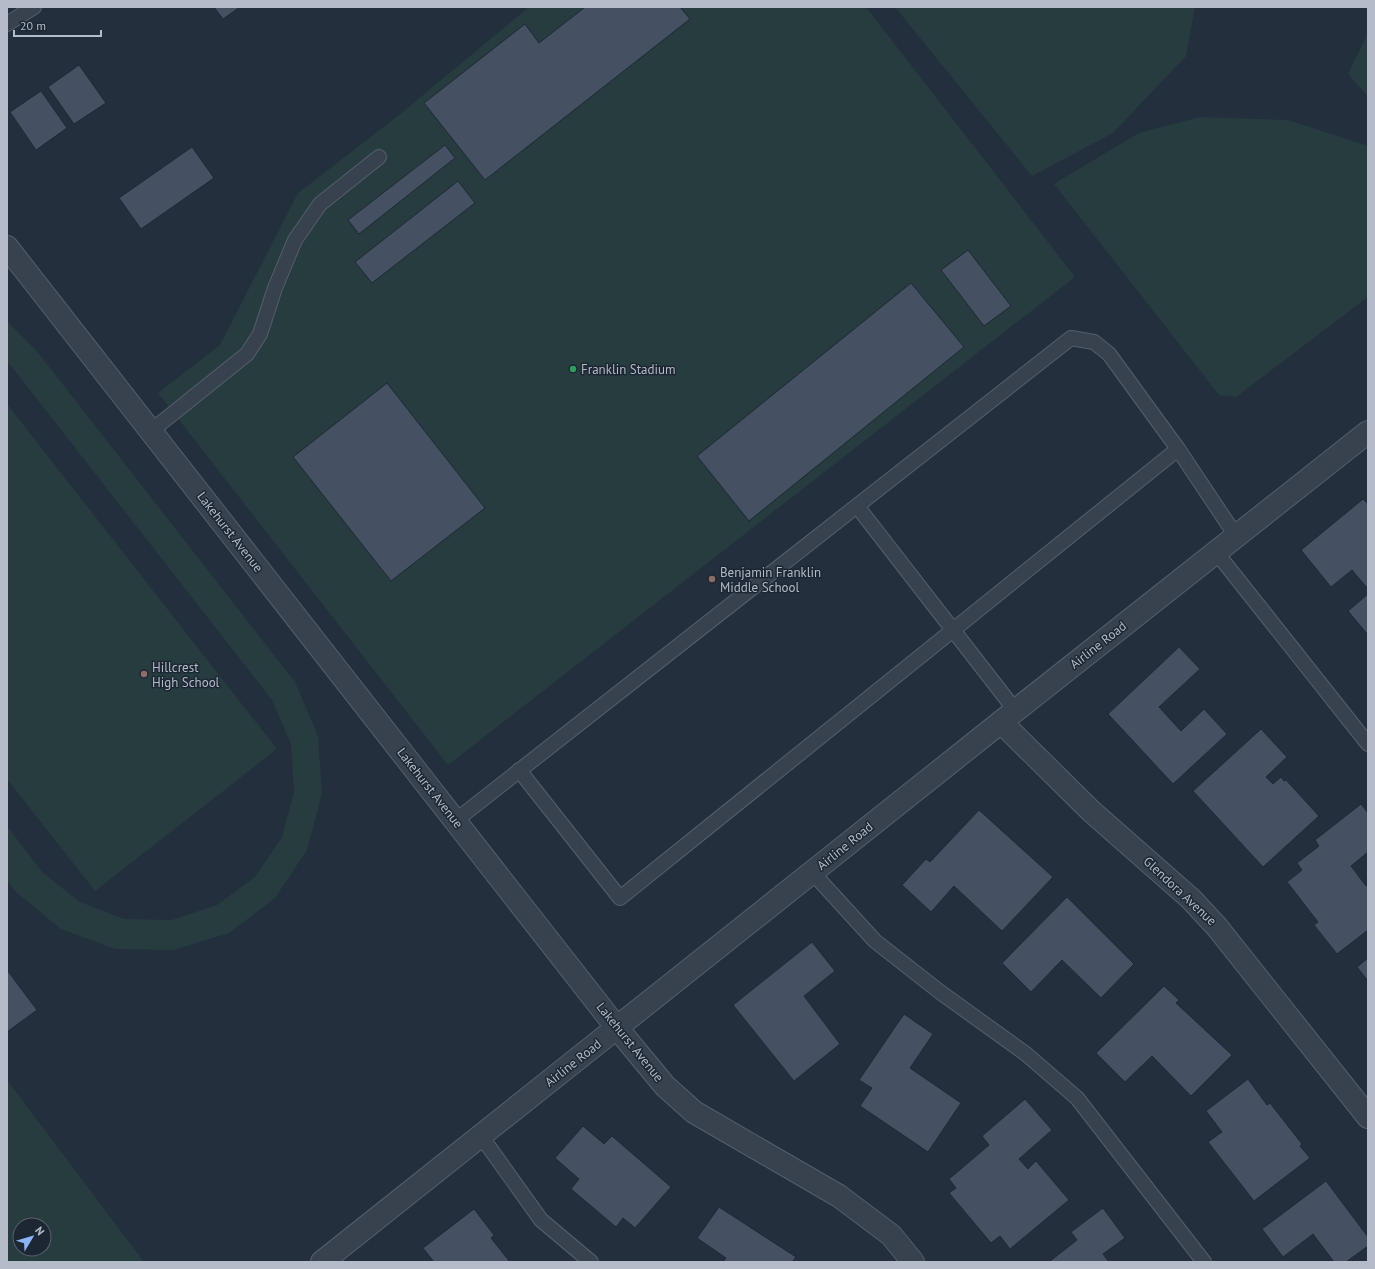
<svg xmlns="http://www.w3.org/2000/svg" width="1375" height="1269" font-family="'PT Sans',sans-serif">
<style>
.green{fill:#263c3f;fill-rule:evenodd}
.building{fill:#455162;stroke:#1f2835}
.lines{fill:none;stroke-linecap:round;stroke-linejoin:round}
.service-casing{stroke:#565f6c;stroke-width:16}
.minor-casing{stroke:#565f6c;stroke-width:24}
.service{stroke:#38414e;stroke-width:14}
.minor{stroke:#38414e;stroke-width:22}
.leisure-dot{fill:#2e9e5b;stroke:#1d2633;stroke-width:1.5}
.education-dot{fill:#8d6e63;stroke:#1d2633;stroke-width:1.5}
.labels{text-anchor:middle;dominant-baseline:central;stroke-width:3;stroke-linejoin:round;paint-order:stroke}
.poi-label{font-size:13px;fill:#b4bcc9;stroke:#1d2633;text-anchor:start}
.street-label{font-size:13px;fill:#b4bcc9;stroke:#1d2633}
</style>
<rect width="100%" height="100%" fill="#242f3e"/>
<g class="green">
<polygon points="529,7 866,7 1075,277 448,765 158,393 220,345 298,193 399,115"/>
<polygon points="895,7 1195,7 1186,56 1113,133 1032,176"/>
<polygon points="1368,33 1368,97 1348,74"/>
<polygon points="1200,117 1288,120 1368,146 1368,297 1236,397 1219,395 1054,184 1139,133"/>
<polygon points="7,321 36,350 295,682 318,736 322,794 307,850 275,898 229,933 173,950 115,949 61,929 16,892 7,880 7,826 42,872 80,902 124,919 172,920 217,905 255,877 282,837 294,792 291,744 272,700 12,367 7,362"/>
<polygon points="7,404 277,749 95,891 7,779"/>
<path d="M7 1080 144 1262H7ZM20 1225H44V1249H20Z"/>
</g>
<g class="building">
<polygon points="214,7 240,7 223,19"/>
<polygon points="585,7 680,7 690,19 485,180 424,103 525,24 539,43"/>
<polygon points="79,65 106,103 74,124 48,87"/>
<polygon points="41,91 67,128 36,150 10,112"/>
<polygon points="445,145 455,158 359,234 348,220"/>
<polygon points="192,147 214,178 141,229 119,198"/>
<polygon points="458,181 475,203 372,283 355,262"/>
<polygon points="968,250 1011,306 984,326 941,270"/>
<polygon points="911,283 964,347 749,521 697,456"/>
<polygon points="387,383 485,508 391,581 293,457"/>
<polygon points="1363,499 1368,504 1368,589 1352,570 1331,587 1301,550"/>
<polygon points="1368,594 1368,635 1348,611"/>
<polygon points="1179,647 1200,669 1159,707 1181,731 1204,709 1227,734 1173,784 1108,714"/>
<polygon points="1261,729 1287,757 1266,777 1273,784 1281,777 1284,781 1286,780 1319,816 1263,867 1193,791"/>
<polygon points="1361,804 1368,813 1368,852 1351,866 1366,886 1368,885 1368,930 1337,954 1314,925 1318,922 1287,882 1302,870 1297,863 1319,846 1315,840"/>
<polygon points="979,810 1053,877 1002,931 954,886 931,912 902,885 926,859 930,862"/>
<polygon points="1067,897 1134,964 1101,998 1062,960 1031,992 1002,963"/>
<polygon points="812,942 835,971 804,996 840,1044 794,1081 733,1005"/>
<polygon points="1368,958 1368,981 1357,967"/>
<polygon points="7,970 37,1010 7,1032"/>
<polygon points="1164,986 1179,1000 1176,1003 1232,1055 1191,1096 1152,1056 1125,1082 1096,1053"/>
<polygon points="904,1014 933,1034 910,1068 961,1103 928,1152 860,1106 872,1088 859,1080"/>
<polygon points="1248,1079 1267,1105 1270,1103 1302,1144 1300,1146 1310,1158 1254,1201 1208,1142 1222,1132 1206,1111"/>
<polygon points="1025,1099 1052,1130 1019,1159 1028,1169 1036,1161 1069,1200 1010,1249 1000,1236 991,1243 949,1193 956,1188 949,1179 989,1145 982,1136"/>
<polygon points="583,1126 604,1144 612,1136 671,1187 635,1228 623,1218 616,1227 571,1189 579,1179 555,1158"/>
<polygon points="1326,1181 1368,1237 1368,1246 1346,1262 1334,1262 1313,1234 1283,1257 1262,1229"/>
<polygon points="719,1207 796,1257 792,1262 723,1262 726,1258 697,1238"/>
<polygon points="1103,1208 1125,1238 1103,1254 1109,1262 1049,1262 1077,1240 1071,1232"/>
<polygon points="474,1209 494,1235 491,1238 510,1262 434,1262 423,1248"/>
</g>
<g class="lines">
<g class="service-casing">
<g id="service">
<polyline points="7,24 34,7"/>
<polyline points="151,431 247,354 260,334 275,288 295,240 320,204 379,157"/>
<polyline points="1178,449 1236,536"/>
<polyline points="857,506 1015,710"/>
<polyline points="1216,552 1368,744"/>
<polyline points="455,821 1071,338 1094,342 1109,354 1178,449 620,898 519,770"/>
<polyline points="812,872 875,941 940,992 1026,1054 1077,1098 1204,1262"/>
<polyline points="481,1136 541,1220 591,1262"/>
</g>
</g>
<g class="minor-casing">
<g id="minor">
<polyline points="7,247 617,1028 665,1086 694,1112 839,1196 891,1235 913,1262"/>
<polyline points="1001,722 1091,811 1191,899 1217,927 1368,1117"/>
<polyline points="322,1262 1001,722 1368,432"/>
</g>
</g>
<use href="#service" class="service"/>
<use href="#minor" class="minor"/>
</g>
<circle class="leisure-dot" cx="573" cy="369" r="4"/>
<g class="education-dot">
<circle cx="712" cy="579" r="4"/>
<circle cx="144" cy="674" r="4"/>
</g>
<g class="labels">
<g class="poi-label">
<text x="581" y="369">Franklin Stadium</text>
<text x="720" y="572">Benjamin Franklin<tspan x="720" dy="15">Middle School</tspan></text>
<text x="152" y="667">Hillcrest<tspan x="152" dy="15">High School</tspan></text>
</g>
<g class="street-label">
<text transform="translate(230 532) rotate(52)">Lakehurst Avenue</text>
<text transform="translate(1098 645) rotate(-38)">Airline Road</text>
<text transform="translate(430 788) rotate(52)">Lakehurst Avenue</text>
<text transform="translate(845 846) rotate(-39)">Airline Road</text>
<text transform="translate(1180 891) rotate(43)">Glendora Avenue</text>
<text transform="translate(630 1042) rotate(51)">Lakehurst Avenue</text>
<text transform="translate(573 1063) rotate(-38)">Airline Road</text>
</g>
</g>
<rect width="1375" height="1269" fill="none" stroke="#b4bcc9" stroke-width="16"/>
<g transform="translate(32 1237) rotate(52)"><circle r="19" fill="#1d2633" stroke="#59626f"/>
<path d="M0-3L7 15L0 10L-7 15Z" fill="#8ab4f8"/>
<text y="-6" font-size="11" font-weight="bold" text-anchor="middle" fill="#b4bcc9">N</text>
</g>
<path d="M14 30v6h87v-6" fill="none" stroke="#b4bcc9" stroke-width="2"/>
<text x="20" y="30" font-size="12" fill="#b4bcc9" stroke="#1d2633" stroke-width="3" paint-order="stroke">20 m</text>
</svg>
